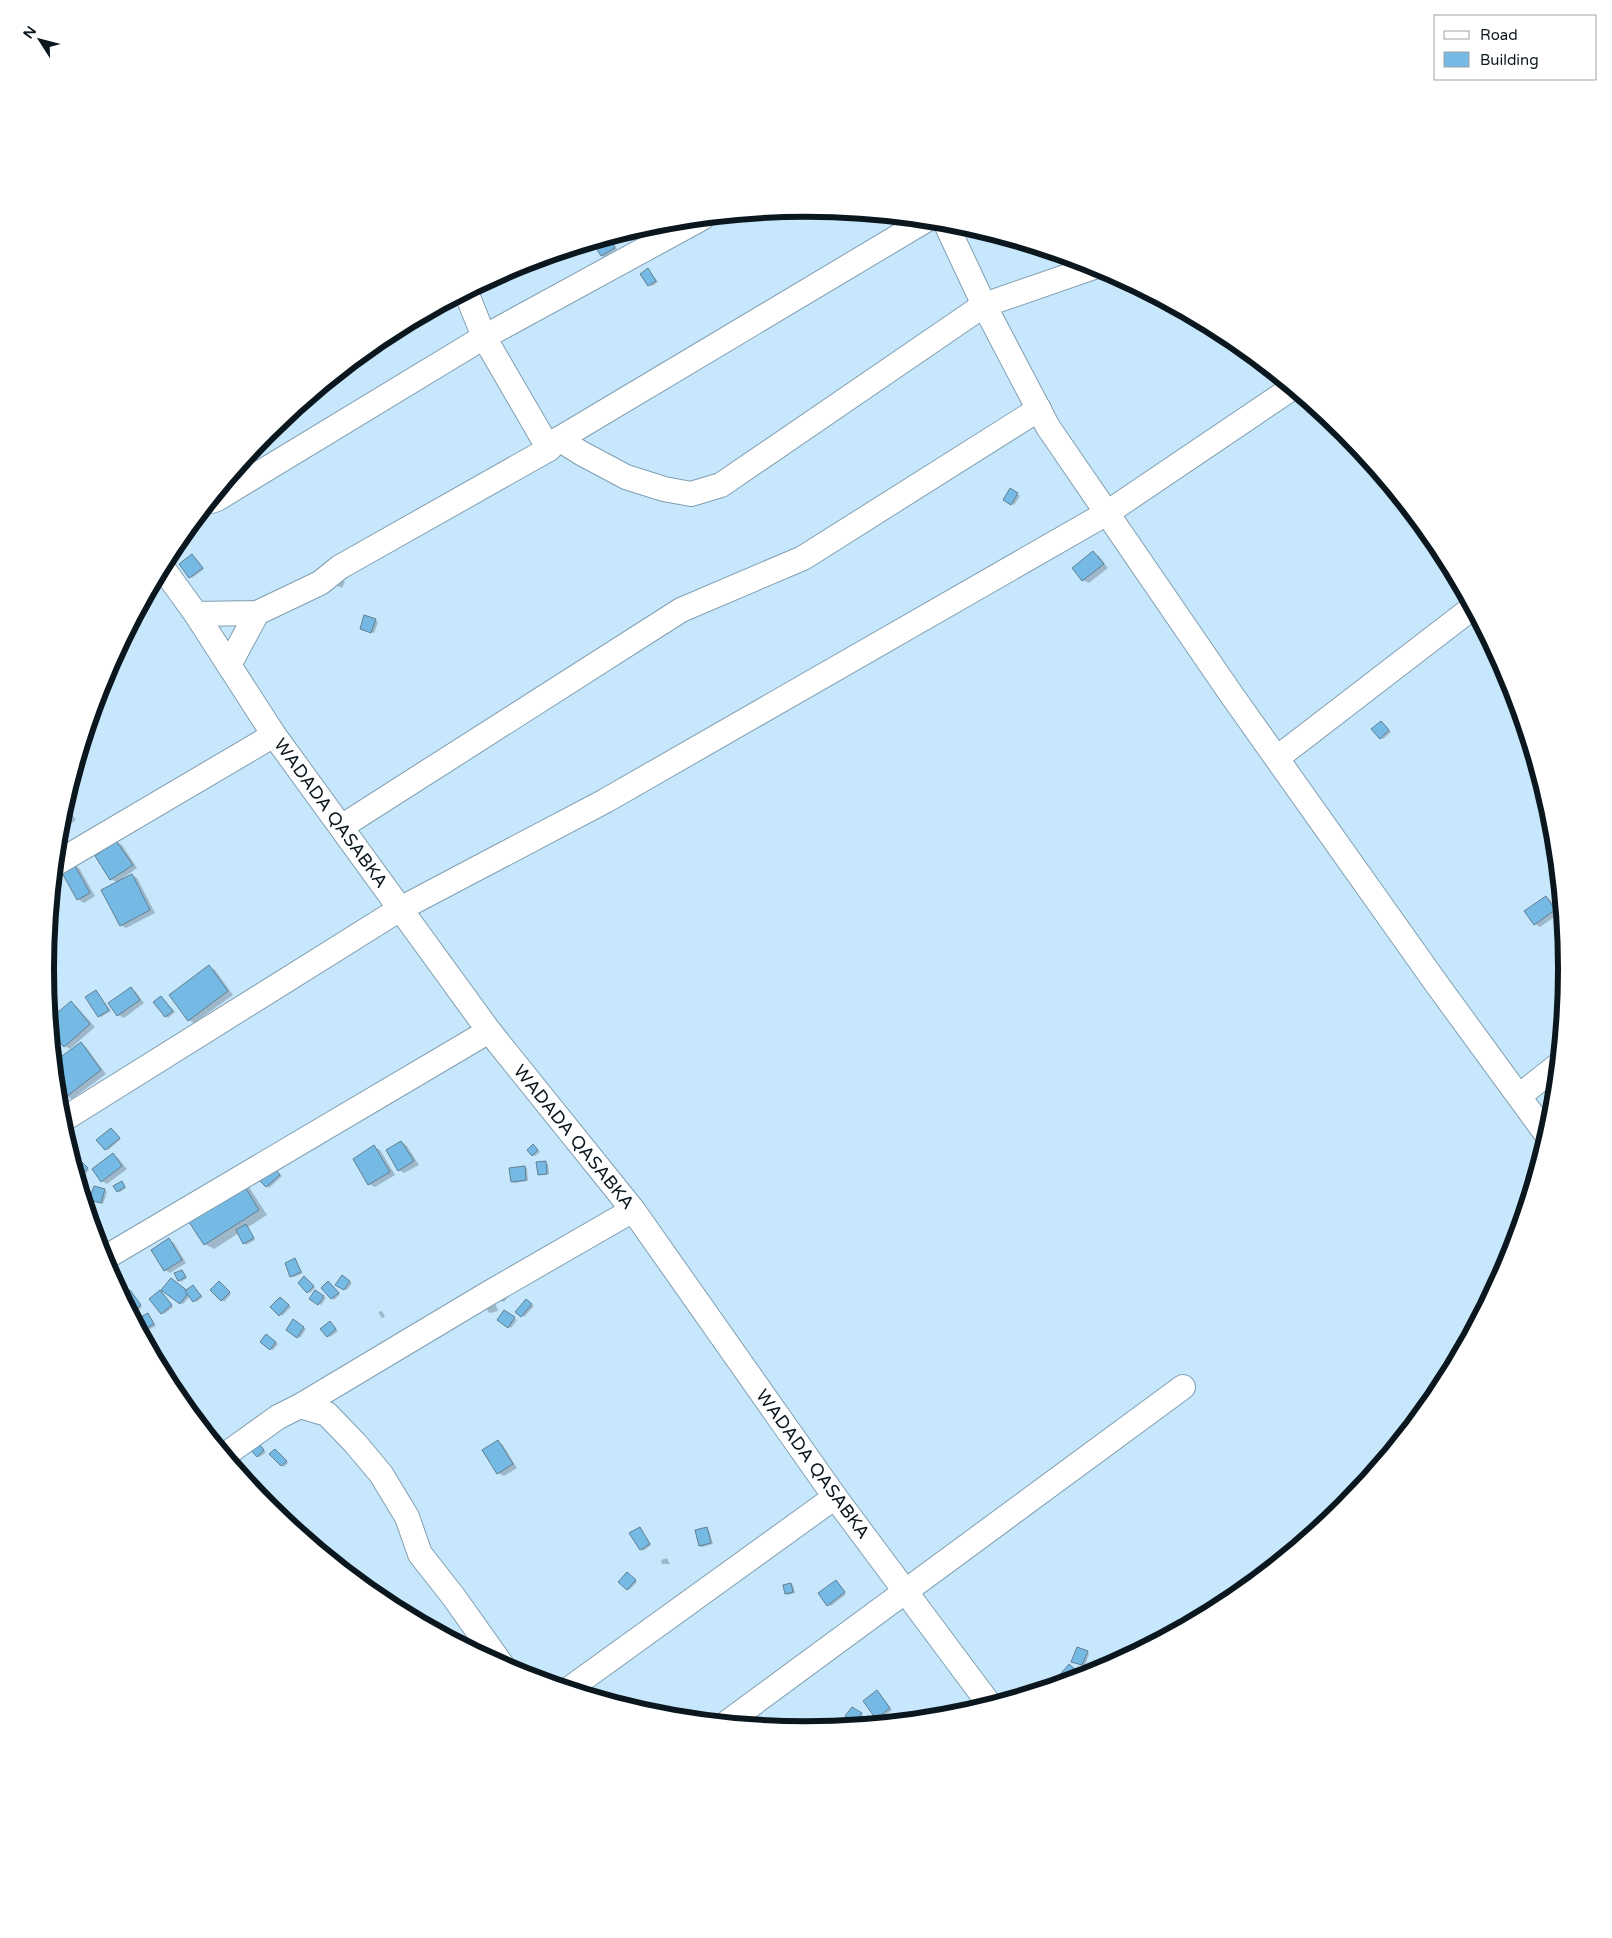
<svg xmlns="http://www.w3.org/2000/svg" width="1612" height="1938" font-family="'Varela Round',sans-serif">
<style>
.shadow{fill:#0003}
.building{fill:#75bae5;stroke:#627f91}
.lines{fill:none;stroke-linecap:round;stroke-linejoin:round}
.minor-casing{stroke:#819fb2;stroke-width:26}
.minor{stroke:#fff;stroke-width:24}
.labels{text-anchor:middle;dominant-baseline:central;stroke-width:4;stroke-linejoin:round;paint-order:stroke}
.street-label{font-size:18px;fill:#0b171e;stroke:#fff}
.rim{fill:none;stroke:#0b171e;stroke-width:6}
</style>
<rect width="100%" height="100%" fill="#c7e7fc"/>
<g class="shadow">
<polygon points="610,239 617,249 604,257 602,256"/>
<polygon points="648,270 658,282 652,286 649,285"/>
<polygon points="1010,490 1020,496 1014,505 1004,499"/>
<polygon points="178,541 180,545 172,548 173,546"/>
<polygon points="1093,553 1099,556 1108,568 1089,583 1083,580 1074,568"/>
<polygon points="192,555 204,569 192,578 190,577"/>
<polygon points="334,576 345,582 342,588 330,582"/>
<polygon points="375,620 378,622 374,633 363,630"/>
<polygon points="1383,723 1391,732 1383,739 1380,738"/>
<polygon points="65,803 76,820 58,833 60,820"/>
<polygon points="117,842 122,845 137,868 123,878 124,879 132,875 137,878 155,913 126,928 121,925 118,883 111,879"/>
<polygon points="74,865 79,868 95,896 84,903 78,899"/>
<polygon points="1546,897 1551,901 1560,913 1540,927 1535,924"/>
<polygon points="209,967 215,970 233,995 194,1023 189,1020"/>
<polygon points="131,989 136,992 144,1003 124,1018 118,1015"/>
<polygon points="96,991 111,1011 101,1017 99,1016"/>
<polygon points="161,997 175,1012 168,1018 154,1003"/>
<polygon points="71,1003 76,1006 95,1027 70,1049 65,1046 51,1030 50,1021"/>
<polygon points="81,1044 86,1047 106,1074 72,1099 66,1096"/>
<polygon points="112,1129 121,1139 108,1150 105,1149"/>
<polygon points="402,1142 407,1146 419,1165 404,1173 399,1170"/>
<polygon points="374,1147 380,1150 395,1175 375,1187 369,1184"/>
<polygon points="536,1147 540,1152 535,1156 533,1155"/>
<polygon points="113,1155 118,1158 127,1169 107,1184 102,1181"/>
<polygon points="79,1161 89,1170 82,1178 77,1174 74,1166"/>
<polygon points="545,1163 548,1164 549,1174 541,1175 539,1174"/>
<polygon points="525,1167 527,1168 528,1181 514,1183 512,1182"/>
<polygon points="274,1168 282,1176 269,1188 267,1186"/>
<polygon points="241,1182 249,1187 267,1215 248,1227 255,1240 246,1245 239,1233 214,1249 205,1244 187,1216"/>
<polygon points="122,1183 126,1188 120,1192 117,1191"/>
<polygon points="105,1190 107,1192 103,1204 93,1200"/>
<polygon points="169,1240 174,1243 186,1263 170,1273 165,1270"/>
<polygon points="295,1260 303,1273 294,1277 291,1276"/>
<polygon points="182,1271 187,1278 181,1282 179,1280"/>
<polygon points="342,1277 352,1283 347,1290 337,1284"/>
<polygon points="307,1279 315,1288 310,1293 308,1292"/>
<polygon points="221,1284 231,1294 224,1302 222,1300"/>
<polygon points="331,1284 340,1294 334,1300 323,1288"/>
<polygon points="194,1287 203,1297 196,1302 190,1296 183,1304 163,1289 187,1291"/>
<polygon points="500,1290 509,1295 504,1302 495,1297"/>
<polygon points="316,1291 326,1298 321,1305 311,1298"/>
<polygon points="132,1293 142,1307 133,1314 123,1297"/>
<polygon points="162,1293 173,1307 164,1314 162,1313"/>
<polygon points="283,1300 291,1307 282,1316 272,1307"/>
<polygon points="493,1302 495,1303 498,1311 490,1313 488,1312 486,1304"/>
<polygon points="529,1302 534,1306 524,1317 517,1312"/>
<polygon points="382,1311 385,1317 382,1318 378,1312"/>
<polygon points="505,1311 517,1320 511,1328 499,1319"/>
<polygon points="148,1314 156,1326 142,1333 135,1321"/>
<polygon points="294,1321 306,1329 300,1338 288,1330"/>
<polygon points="332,1324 338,1331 330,1337 327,1336"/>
<polygon points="269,1337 278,1344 273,1350 271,1349"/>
<polygon points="167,1374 175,1379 194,1405 187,1409 173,1392"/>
<polygon points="498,1442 503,1445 517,1468 504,1476 498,1473"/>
<polygon points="258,1443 266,1452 260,1457 257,1456"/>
<polygon points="277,1452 288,1463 284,1467 271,1454"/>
<polygon points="640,1529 651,1545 643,1551 641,1549"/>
<polygon points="707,1529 709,1530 713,1544 702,1547 700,1546"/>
<polygon points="667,1558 670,1564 662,1564 661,1560"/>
<polygon points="629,1575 637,1582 629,1590 627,1589"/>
<polygon points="836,1581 846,1594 831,1606 828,1605"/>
<polygon points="791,1584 793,1585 795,1593 788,1595 786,1594"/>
<polygon points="1087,1652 1089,1653 1085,1666 1075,1662"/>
<polygon points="1071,1667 1078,1673 1074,1679 1066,1682 1060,1677"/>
<polygon points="879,1693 892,1710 880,1719 877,1718"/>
<polygon points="852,1708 863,1715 858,1723 847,1716"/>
</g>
<g class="building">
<polygon points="610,238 615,248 601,256 595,246"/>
<polygon points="648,268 656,281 648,286 640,274"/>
<polygon points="1010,488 1018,493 1011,505 1003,500"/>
<polygon points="1093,551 1104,564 1082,581 1072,568"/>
<polygon points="192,554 203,568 189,578 179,564"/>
<polygon points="364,615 376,619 371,633 360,629"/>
<polygon points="1381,721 1389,730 1380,739 1371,729"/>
<polygon points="116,841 133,865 110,880 95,856"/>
<polygon points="74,864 90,893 77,900 61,871"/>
<polygon points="132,874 150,910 120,926 101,890"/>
<polygon points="1546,896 1555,910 1534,925 1524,911"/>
<polygon points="209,965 228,991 188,1021 169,995"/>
<polygon points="131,987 140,1000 117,1016 108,1003"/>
<polygon points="96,990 109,1010 98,1017 85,997"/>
<polygon points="161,996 173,1011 165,1017 153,1002"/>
<polygon points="71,1001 90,1024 64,1047 51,1033 50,1019"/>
<polygon points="81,1042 101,1070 66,1097 56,1084 54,1062"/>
<polygon points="111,1128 120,1138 105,1150 96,1140"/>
<polygon points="401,1141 414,1161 398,1171 386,1150"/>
<polygon points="533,1144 538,1150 532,1156 527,1150"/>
<polygon points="374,1145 390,1172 368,1185 353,1159"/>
<polygon points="113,1153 122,1166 101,1182 92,1169"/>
<polygon points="79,1159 88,1168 79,1177 74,1164"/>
<polygon points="546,1161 547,1174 538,1175 536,1162"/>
<polygon points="272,1165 280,1175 266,1187 257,1178"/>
<polygon points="525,1166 526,1180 511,1182 509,1168"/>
<polygon points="241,1180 259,1210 204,1245 185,1216"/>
<polygon points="122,1181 125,1187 117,1192 113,1186"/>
<polygon points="94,1186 105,1189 101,1203 89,1200"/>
<polygon points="246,1224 254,1238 243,1244 236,1230"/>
<polygon points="169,1238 182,1260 164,1271 151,1250"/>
<polygon points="295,1258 301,1272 290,1277 285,1263"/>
<polygon points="182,1270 186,1277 178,1281 174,1273"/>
<polygon points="342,1275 350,1281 344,1290 335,1285"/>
<polygon points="304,1276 314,1286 307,1293 298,1283"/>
<polygon points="171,1278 189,1292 180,1304 161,1290"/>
<polygon points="219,1281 230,1292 221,1301 210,1290"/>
<polygon points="328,1281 339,1293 331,1299 321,1288"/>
<polygon points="193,1285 201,1296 193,1302 185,1291"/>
<polygon points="130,1290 141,1305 131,1313 122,1296"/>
<polygon points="160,1290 172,1305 161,1314 149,1299"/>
<polygon points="315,1290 324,1296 318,1305 309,1299"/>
<polygon points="280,1297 289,1305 279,1316 270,1307"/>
<polygon points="526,1299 532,1304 521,1317 515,1312"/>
<polygon points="504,1310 515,1317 508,1328 497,1320"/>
<polygon points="148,1313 154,1324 141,1331 135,1320"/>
<polygon points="293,1319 304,1327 297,1338 286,1330"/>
<polygon points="330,1321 336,1329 327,1337 320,1329"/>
<polygon points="266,1334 276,1342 270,1350 260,1342"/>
<polygon points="167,1373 186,1400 182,1402 173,1392 164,1375"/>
<polygon points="256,1440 264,1450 257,1457 248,1447"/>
<polygon points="498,1440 513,1464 497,1474 482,1450"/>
<polygon points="275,1449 287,1461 281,1466 269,1454"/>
<polygon points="640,1527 650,1544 640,1550 629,1533"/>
<polygon points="707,1527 711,1543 699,1546 695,1530"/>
<polygon points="627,1572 636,1580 627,1590 618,1582"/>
<polygon points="836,1580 845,1592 827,1606 818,1593"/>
<polygon points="791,1583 793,1592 785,1594 783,1585"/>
<polygon points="1077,1647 1088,1651 1082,1665 1071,1662"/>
<polygon points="1069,1664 1077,1671 1070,1680 1064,1682 1058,1677"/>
<polygon points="877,1690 890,1708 876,1719 863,1701"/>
<polygon points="852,1707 862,1713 855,1723 845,1716"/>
</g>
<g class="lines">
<g class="minor-casing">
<g id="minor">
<polyline points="945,222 984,305 1048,427 1231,694 1436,983 1547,1135"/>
<polyline points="466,292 484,337 549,449"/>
<polyline points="559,439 926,220"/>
<polyline points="211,501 217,499 484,337 702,218"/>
<polyline points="162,567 196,614 274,735 489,1031 633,1210 835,1497 990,1705"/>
<polyline points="196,614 257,613 320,583 340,567 549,449 559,439 581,453 626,477 664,489 691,494 721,485 984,305 1097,266"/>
<polyline points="229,665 257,613"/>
<polyline points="1277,758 1472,608"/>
<polyline points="341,827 681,610 803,558 1039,409"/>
<polyline points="55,864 274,735"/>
<polyline points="1519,1096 1557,1066"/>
<polyline points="61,1121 400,909 605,801 1107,513 1292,388"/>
<polyline points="103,1259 489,1031"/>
<polyline points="300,1406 489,1293 633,1210"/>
<polyline points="225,1455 278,1417 300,1406 327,1414 355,1443 381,1474 407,1517 420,1554 453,1596 502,1665"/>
<polyline points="569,1689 835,1497"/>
<polyline points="728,1722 1183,1387"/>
</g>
</g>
<use href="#minor" class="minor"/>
</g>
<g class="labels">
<g class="street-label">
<text transform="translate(331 813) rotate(54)">WADADA QASABKA</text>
<text transform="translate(574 1137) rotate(51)">WADADA QASABKA</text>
<text transform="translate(813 1464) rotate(54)">WADADA QASABKA</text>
</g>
</g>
<path d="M0 0H1612V1938H0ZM54 969a752 752 0 1 1 1504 0a752 752 0 1 1-1504 0Z" fill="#fff" fill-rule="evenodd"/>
<path class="rim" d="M54 969a752 752 0 1 1 1504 0a752 752 0 1 1-1504 0Z"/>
<rect x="1434" y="15" width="162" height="65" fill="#ffffff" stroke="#9da2a5"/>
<rect x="1444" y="31" width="25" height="8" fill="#ffffff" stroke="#9da2a5"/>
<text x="1480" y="40" font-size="15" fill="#0b171e">Road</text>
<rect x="1444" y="52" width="25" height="15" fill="#75bae5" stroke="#9da2a5"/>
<text x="1480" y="65" font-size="15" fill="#0b171e">Building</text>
<g transform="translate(40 40) rotate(306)" stroke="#ffffff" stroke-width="4" paint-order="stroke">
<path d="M0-4L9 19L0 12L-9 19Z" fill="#0b171e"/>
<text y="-8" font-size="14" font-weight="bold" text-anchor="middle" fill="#0b171e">N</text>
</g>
</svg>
